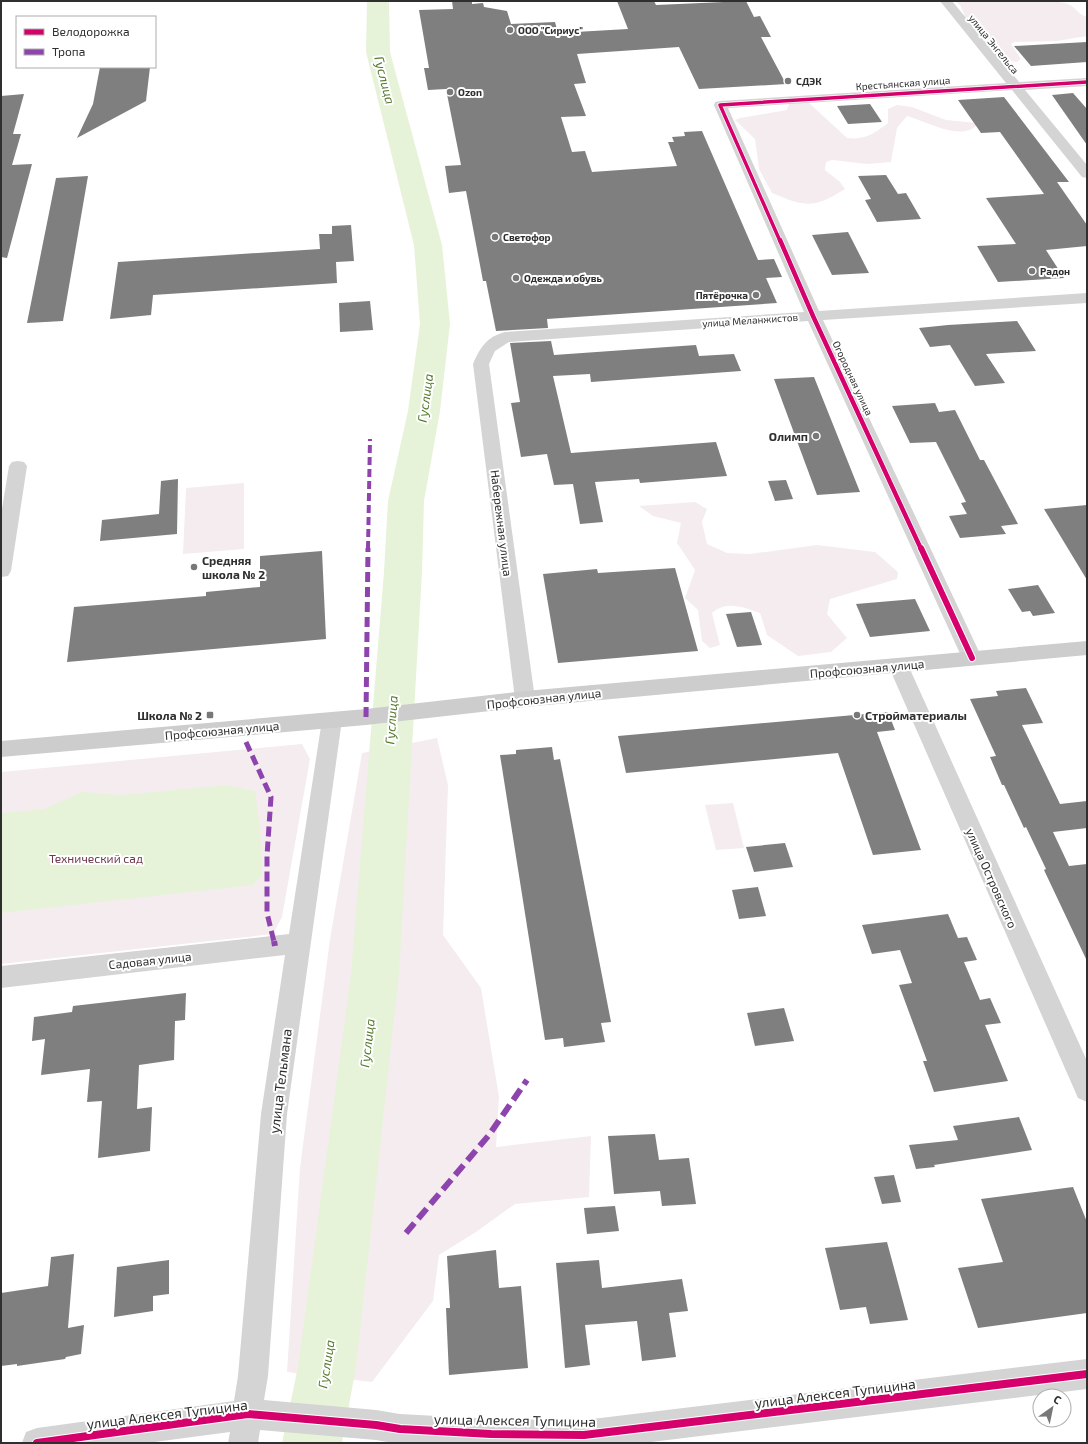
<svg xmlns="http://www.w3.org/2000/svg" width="1088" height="1444" font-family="'Exo 2',sans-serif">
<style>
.green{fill:#f5ecf0}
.water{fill:#e6f3d8}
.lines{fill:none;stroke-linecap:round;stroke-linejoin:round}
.river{fill:#e6f3d8;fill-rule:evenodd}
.building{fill:#7f7f7f}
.minor{fill:#d4d4d4;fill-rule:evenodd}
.secondary{fill:#cdcdcd;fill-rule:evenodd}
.quiet-far2{stroke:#8e44ad;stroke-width:4;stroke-dasharray:8 4;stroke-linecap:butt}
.quiet-far1{stroke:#8e44ad;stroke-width:5;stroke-dasharray:10 5;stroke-linecap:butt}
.quiet{stroke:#8e44ad;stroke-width:6;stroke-dasharray:13 6;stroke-linecap:butt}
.cycleway-far3-casing{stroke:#fff;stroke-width:5}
.cycleway-far2-casing{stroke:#fff;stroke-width:6}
.cycleway-far1-casing{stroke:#fff;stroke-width:8}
.cycleway-casing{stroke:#fff;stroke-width:10}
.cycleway-far3{stroke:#d6006c;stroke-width:3.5}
.cycleway-far2{stroke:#d6006c;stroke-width:4.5}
.cycleway-far1{stroke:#d6006c;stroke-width:6}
.cycleway{stroke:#d6006c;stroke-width:8}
.poi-dot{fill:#787878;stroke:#fff;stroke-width:1.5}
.labels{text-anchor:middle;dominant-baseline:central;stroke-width:4;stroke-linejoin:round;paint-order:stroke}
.far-poi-label{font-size:10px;font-weight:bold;fill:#2f2f2f;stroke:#fff;text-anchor:start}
.far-street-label{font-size:10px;fill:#2f2f2f;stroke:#fff}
.poi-label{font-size:12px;font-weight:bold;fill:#2f2f2f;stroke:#fff;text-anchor:end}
.street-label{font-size:12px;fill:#2f2f2f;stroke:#fff}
.park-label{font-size:12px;fill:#6e394c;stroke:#fff}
.water-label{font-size:13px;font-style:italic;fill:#577b30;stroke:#fff}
.near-street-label{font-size:14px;fill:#2f2f2f;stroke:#fff}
</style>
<rect width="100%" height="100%" fill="#fff"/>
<g class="green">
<path d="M955 1H1050C1056 2 1065 2 1070 5 1077 9 1079 15 1087 17V36L1057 41 1014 42 1011 44 1021 59 1017 62 1010 61 995 53 985 36 969 25 960 5Z"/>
<path d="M790 101 808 102 847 138C866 140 873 134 888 123V109L897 105 912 107 946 120 977 123 976 126C960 141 925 121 907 116L897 128 891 162 867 164 832 160 826 162 825 170 840 182 845 189C813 209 806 207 772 193L759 169 755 139 735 120 740 118 787 110Z"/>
<polygon points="244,483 244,549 183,554 186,488"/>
<path d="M695 502 707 509 702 522 707 544 727 553 750 554 817 545 875 552 898 572 897 579 830 599 827 614 847 638 831 652 798 656 767 635 760 613C744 607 726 600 712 613L720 645 710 648 702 641 698 610 685 598 695 570 677 543 681 523 653 516 639 506Z"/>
<polygon points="437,738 448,785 443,935 481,988 499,1097 496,1147 591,1136 589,1197 515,1204 476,1232 439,1255 433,1301 372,1382 287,1372 300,1168 330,939 362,753"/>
<polygon points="302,744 310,759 282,917 273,934 1,964 1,772"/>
<polygon points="733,803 744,848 716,850 705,805"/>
</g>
<polygon class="water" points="227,785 255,791 260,828 262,875 253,885 1,913 1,813 44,809 82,792 121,795"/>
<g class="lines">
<polygon class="river" points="367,1 389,1 390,52 442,245 450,324 440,411 424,501 422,572 399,974 356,1367 342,1443 282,1443 298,1367 351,974 384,572 388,501 408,411 420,324 414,245 366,52"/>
</g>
<g class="building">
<polygon points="452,1 472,2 472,4 483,3 484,7 507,11 511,24 555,22 558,33 628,29 617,1 654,1 656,5 746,1 754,17 760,16 771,37 761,37 786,84 699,89 679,47 577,54 586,83 574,84 586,116 561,117 572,152 585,151 592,172 677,166 668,142 674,142 672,137 685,136 684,132 702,131 758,260 774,259 782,277 766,278 777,303 547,319 548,328 496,331 486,281 483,281 466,191 449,193 445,166 461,165 446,89 428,90 424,68 429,68 419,10 453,9"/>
<polygon points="1087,42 1087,62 1031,66 1014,46"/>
<polygon points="100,67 150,67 146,101 77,138 93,104"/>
<polygon points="1073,93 1087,109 1087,145 1052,95"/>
<polygon points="24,94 13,134 21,134 12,165 32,164 7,258 1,257 1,96"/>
<polygon points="1004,97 1069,182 1057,182 1087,225 1087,246 1046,250 1064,278 998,282 977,246 1016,244 986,198 1044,194 1000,132 981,133 958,100"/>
<polygon points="870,104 882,122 848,124 837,106"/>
<polygon points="886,175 898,194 906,193 921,219 877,222 865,200 871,199 858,176"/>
<polygon points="88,176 63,321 27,323 56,178"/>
<polygon points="351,225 354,261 336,262 337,283 153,295 151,315 110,319 118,262 320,249 319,234 332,234 332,226"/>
<polygon points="848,232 869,273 832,275 812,235"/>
<polygon points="370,301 373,330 340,332 339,303"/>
<polygon points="1017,321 1036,351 986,354 1005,383 975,386 950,345 930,347 919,328 948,325"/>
<polygon points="551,341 554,355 696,345 699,356 734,354 741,371 591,382 590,374 553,376 571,453 716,442 727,476 640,483 639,479 595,482 603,522 580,524 573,484 554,485 547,454 521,457 511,403 520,402 510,343"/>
<polygon points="814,377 860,492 817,495 774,379"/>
<polygon points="935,403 939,412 955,410 980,460 984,460 1018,524 1001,526 1006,534 960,538 949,516 967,514 961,503 966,502 936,442 910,443 892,406"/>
<polygon points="178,479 177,534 100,541 102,520 159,514 161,481"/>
<polygon points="786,480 793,499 775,501 768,481"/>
<polygon points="1087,505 1087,580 1044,509"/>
<polygon points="322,551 326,639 67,662 74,607 206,596 206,592 260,587 260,556"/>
<polygon points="675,568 698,651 558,663 543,574 597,569 598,573"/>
<polygon points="1038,585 1055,613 1033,616 1030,611 1022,612 1008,589"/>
<polygon points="915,599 930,631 870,637 856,604"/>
<polygon points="751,612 762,645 737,647 726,614"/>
<polygon points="1026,688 1043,723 1022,725 1060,804 1087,801 1087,828 1053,832 1069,866 1087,864 1087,961 1044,870 1046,869 1026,827 1024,828 1004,785 1002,785 990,757 996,756 970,699 998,696 996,691"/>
<polygon points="888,712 895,730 877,732 921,850 873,855 838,753 626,773 618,736"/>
<polygon points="552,747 554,760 560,759 611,1022 601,1023 605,1042 564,1047 563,1038 545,1040 500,755 516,754 516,750"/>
<polygon points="785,843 793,867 754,872 746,847"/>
<polygon points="758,887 766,916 739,919 732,890"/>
<polygon points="948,914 958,938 967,937 977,960 964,962 980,1000 990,998 1001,1023 985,1025 1008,1081 934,1092 923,1061 927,1061 899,985 912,983 900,950 872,954 862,925"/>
<polygon points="186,993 185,1020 175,1021 174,1060 139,1065 137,1109 152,1107 150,1151 98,1158 102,1101 87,1102 90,1069 41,1075 45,1039 32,1041 34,1017 72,1012 73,1006"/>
<polygon points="784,1008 794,1041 755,1046 747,1013"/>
<polygon points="1019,1117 1032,1150 934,1165 935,1167 916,1169 909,1145 958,1140 953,1126"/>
<polygon points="655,1134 659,1160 689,1158 696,1204 662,1206 660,1191 614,1194 608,1136"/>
<polygon points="894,1175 901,1202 882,1204 874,1177"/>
<polygon points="1073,1187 1087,1222 1087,1313 978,1328 958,1268 1003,1262 981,1199"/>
<polygon points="615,1206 619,1231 587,1234 584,1208"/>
<polygon points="887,1242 908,1320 870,1324 866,1307 840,1310 825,1248"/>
<polygon points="496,1250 499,1288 521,1286 528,1368 449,1375 446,1308 450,1308 447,1256"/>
<polygon points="74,1254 68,1328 84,1325 81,1354 66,1357 65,1359 17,1366 17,1364 1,1366 1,1293 48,1286 51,1257"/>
<polygon points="169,1260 169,1294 153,1296 153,1311 114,1317 117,1267"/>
<polygon points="599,1260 602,1288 682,1279 688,1311 669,1313 676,1357 642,1361 637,1321 585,1325 590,1365 565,1368 556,1263"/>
</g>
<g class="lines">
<g class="minor">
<path d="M940 1H952L1019 82 1087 78V86L1025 90 1087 165V178L1082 177 1012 90 728 108 819 311 1087 293V303L823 320 982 658 979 663 972 665 965 663 962 658 808 321 509 342 495 351 489 364 535 699 532 704 525 707 518 704 515 699 473 364C480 348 486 337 505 332L804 312 714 105 715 102 720 101 1006 83Z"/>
<polygon points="18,461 24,462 27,466 11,571 8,576 1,577 1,515 9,466 12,462"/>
<polygon points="898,658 905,660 908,665 1087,1061 1087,1102 1078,1098 888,665 891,660"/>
<polygon points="332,712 339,714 342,720 287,1114 268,1376 264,1400 376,1410 400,1414 491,1419 584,1420 1087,1359 1087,1389 643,1443 393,1443 376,1440 260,1430 258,1443 228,1443 230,1432 147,1443 22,1443 26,1432 37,1428 234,1401 238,1376 261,1114 285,955 1,988 1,966 289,934 322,720 325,714"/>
</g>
<polygon class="secondary" points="1087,641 1087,655 525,707 366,725 1,757 1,741 366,709 525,691"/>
<polyline class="quiet-far2" points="368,549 370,439"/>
<g class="quiet-far1">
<polyline points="366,717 368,548"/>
<polyline points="246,742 271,797 267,856 267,913 274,942"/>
</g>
<g class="quiet">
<polyline points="274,941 275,946"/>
<polyline points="406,1233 489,1135 527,1080"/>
</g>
<g class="cycleway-far3-casing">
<polyline id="cycleway-far3" points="780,241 720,105 1087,82"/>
</g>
<g class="cycleway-far2-casing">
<polyline id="cycleway-far2" points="780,240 813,316 921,549"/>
</g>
<g class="cycleway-far1-casing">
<polyline id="cycleway-far1" points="921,548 972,658"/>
</g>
<g class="cycleway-casing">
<polyline id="cycleway" points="37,1443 248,1414 376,1425 400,1429 491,1434 584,1435 1087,1374"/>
</g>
<use href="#cycleway-far3" class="cycleway-far3"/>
<use href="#cycleway-far2" class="cycleway-far2"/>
<use href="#cycleway-far1" class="cycleway-far1"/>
<use href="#cycleway" class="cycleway"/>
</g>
<g class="poi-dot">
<circle cx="510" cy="30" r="4"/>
<circle cx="788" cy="81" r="4"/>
<circle cx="450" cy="92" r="4"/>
<circle cx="495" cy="237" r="4"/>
<circle cx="1032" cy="271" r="4"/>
<circle cx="516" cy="278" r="4"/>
<circle cx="756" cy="295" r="4"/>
<circle cx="816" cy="436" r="4"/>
<circle cx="194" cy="567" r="4"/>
<rect x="206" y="711" width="8" height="8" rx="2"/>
<circle cx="857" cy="715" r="4"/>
</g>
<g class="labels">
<g class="far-poi-label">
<text x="518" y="30">ООО "Сириус"</text>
<text x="796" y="81">СДЭК</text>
<text x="458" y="92">Ozon</text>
<text x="503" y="237">Светофор</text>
<text x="1040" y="271">Радон</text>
<text x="524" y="278">Одежда и обувь</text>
<text x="748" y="295" text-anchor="end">Пятёрочка</text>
</g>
<g class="far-street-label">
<text transform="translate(994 44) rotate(51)">улица Энгельса</text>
<text transform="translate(903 83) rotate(-4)">Крестьянская улица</text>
<text transform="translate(750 320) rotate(-4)">улица Меланжистов</text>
<text transform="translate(853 378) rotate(65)">Огородная улица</text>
</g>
<g class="poi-label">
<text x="808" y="436">Олимп</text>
<text x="202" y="560" text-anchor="start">Средняя<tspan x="202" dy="14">школа № 2</tspan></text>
<text x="202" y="715">Школа № 2</text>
<text x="865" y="715" text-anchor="start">Стройматериалы</text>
</g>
<g class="street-label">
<text transform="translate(502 523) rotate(83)">Набережная улица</text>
<text transform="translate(867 668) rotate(-5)">Профсоюзная улица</text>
<text transform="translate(544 698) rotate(-6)">Профсоюзная улица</text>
<text transform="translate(222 730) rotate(-5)">Профсоюзная улица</text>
<text transform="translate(992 878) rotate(66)">улица Островского</text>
<text transform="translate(150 960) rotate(-6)">Садовая улица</text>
</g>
<g class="park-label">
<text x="96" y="858">Технический сад</text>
</g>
<g class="water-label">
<text transform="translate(385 80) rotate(76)">Гуслица</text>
<text transform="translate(425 398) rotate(-82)">Гуслица</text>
<text transform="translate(391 720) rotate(-86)">Гуслица</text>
<text transform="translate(367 1043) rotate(-83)">Гуслица</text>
<text transform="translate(326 1364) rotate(-81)">Гуслица</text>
</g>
<g class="near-street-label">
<text transform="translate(280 1081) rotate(-83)">улица Тельмана</text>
<text transform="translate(835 1393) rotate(-7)">улица Алексея Тупицина</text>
<text transform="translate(167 1414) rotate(-7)">улица Алексея Тупицина</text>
<text transform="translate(515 1420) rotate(1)">улица Алексея Тупицина</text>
</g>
</g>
<rect width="1088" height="1444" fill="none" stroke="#2f2f2f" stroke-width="4"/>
<rect x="16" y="16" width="140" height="52" fill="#ffffff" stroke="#acacac"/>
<rect x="24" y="29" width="20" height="6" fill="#d6006c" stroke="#acacac"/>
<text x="52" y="36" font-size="12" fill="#2f2f2f">Велодорожка</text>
<rect x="24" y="49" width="20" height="6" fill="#8e44ad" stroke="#acacac"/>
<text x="52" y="56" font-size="12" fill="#2f2f2f">Тропа</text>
<g transform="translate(1052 1408) rotate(33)"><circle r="19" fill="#ffffff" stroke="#acacac"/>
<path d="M0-3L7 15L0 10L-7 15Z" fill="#787878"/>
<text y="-6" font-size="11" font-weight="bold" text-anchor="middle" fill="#2f2f2f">С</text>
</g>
</svg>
